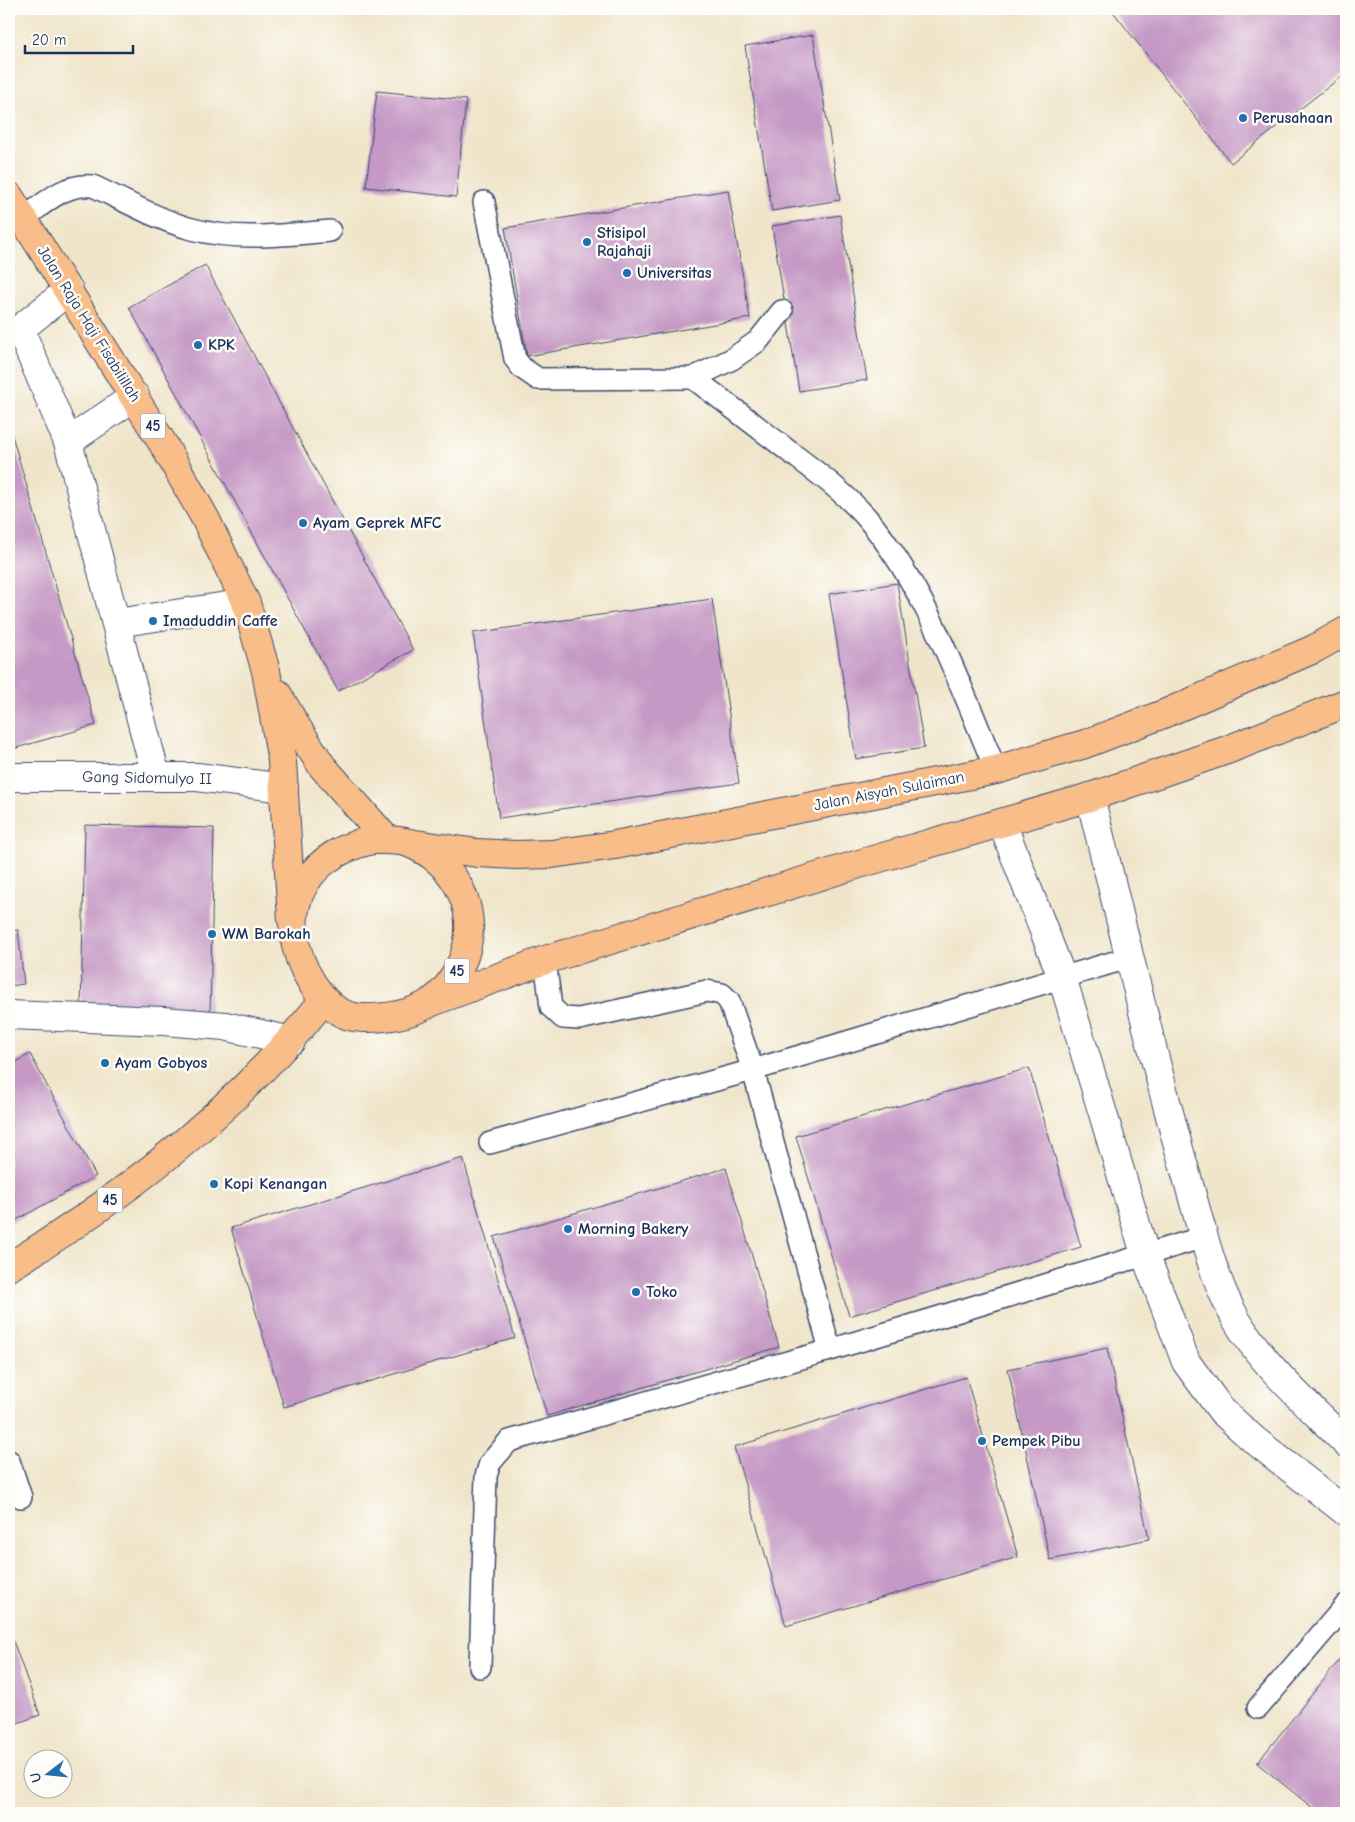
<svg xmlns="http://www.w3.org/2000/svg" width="1355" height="1822" font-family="'Comic Neue',sans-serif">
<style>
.building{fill:#c598c5}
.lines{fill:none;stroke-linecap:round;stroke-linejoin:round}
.lane-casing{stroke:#3b4a6e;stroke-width:24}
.street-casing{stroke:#3b4a6e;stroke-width:30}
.primary-casing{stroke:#3b4a6e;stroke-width:30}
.highway-casing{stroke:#3b4a6e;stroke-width:30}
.lane{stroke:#fff;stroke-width:21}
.street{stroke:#fff;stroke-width:28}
.primary{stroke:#f8bd88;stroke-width:28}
.highway{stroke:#f8bd88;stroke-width:28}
.poi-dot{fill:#1f6fb2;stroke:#fdfcf7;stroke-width:2}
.labels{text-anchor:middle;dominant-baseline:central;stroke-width:5;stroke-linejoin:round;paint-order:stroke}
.shield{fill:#fdfcf7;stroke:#5f6c8c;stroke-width:1}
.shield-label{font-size:15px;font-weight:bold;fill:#1b2f5e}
.poi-label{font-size:16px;font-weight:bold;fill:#1b2f5e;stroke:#fdfcf7;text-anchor:start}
.street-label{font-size:16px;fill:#1b2f5e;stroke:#fdfcf7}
</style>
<rect width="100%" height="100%" fill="#fdfcf7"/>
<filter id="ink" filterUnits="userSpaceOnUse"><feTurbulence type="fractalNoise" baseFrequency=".02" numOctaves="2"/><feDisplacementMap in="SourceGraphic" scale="10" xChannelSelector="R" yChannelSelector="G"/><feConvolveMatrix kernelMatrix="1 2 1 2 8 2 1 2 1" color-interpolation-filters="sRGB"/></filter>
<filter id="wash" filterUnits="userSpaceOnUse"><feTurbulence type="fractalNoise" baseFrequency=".0096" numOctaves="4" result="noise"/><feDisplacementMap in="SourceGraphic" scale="20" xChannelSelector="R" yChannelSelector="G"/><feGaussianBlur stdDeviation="1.12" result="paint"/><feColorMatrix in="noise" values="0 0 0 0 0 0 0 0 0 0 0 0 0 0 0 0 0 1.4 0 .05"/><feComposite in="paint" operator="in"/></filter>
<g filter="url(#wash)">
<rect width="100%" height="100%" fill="#f0e5ca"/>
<g id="blocks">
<g class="building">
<polygon points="1111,9 1346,9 1346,73 1231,163"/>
<polygon points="813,35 840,200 772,211 745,46"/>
<polygon points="377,91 466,100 456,197 366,187"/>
<polygon points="728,190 750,318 527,356 505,228"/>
<polygon points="840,215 867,380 799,391 772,226"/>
<polygon points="205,265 413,650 338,691 129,307"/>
<polygon points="9,425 96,725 9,750"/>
<polygon points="897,583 924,748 856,759 829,594"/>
<polygon points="712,599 739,783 499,818 473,633"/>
<polygon points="85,825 214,828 210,1015 81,1011"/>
<polygon points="18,930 24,984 9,986 9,931"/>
<polygon points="30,1054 96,1176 9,1224 9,1066"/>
<polygon points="1029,1068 1081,1247 849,1316 796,1136"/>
<polygon points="463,1158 515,1338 284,1407 231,1228"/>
<polygon points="726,1168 779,1347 547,1416 494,1237"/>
<polygon points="1107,1348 1149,1539 1050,1560 1008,1369"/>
<polygon points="966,1377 1018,1557 786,1626 734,1447"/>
<polygon points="9,1630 40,1715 9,1726"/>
<polygon points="1346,1652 1346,1813 1319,1813 1257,1763"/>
</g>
</g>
</g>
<g filter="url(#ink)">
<use href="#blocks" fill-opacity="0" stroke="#3b4a6e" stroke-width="1"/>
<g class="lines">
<g class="lane-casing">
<g id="lane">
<polyline points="484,202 515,359 522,368 538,379 693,378 732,359 758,341 782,311"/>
<path d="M23 219C45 203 64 183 93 186 123 200 161 221 192 229 236 241 285 235 330 231"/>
<path d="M693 378C724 401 755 425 786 449 814 470 844 492 867 518 928 591 959 684 996 770"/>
<polyline points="545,960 551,1007 563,1018 579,1019 707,991 722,994 729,1001 753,1070 830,1350"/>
<polyline points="490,1143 753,1070 1131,957"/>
<polyline points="9,1461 21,1497"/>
<polyline points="480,1667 486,1476 490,1463 509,1441 830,1350 1204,1237"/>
<polyline points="1258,1708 1346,1605"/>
</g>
</g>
<g class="street-casing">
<g id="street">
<polyline points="69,290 20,329 68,442 156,776"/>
<polyline points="68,442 135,396"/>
<polyline points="117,623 246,603"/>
<polyline points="9,777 197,777 284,788"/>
<path d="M1090 797C1122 923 1150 1049 1186 1174 1201 1225 1214 1288 1244 1332 1272 1374 1312 1408 1346 1443"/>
<polyline points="1002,823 1062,977 1145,1254 1186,1362 1222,1411 1253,1439 1346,1512"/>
<polyline points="9,1015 163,1021 225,1026 291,1041"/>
</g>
</g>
<g class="primary-casing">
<g id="primary">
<polyline points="9,196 165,447 205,518 246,603 266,671 282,761 292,920"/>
<polyline points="277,693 296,726 322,766 387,840"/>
</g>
</g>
<g class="highway-casing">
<g id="highway">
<path d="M372 840C384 840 398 839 409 843 458 863 483 915 461 964 454 979 443 995 428 1004 410 1014 386 1018 366 1018 340 1019 325 1003 312 983 272 919 299 856 372 840Z"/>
<polyline points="409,843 477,853 516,855 552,854 615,845 996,770 1085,744 1166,713 1314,649 1346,631"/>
<polyline points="429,1003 545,960 859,864 1090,797 1227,750 1346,703"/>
<path d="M9 1267C127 1195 237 1109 323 1001"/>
</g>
</g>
<use href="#lane" class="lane"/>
<use href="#street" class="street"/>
<use href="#primary" class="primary"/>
<use href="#highway" class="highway"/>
</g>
</g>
<g class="poi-dot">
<circle cx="1243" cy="118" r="5"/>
<circle cx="587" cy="242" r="5"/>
<circle cx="627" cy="273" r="5"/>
<circle cx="198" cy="345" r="5"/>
<circle cx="303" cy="523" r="5"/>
<circle cx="153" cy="621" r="5"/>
<circle cx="212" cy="934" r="5"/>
<circle cx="105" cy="1063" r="5"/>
<circle cx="214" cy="1184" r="5"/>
<circle cx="568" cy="1229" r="5"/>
<circle cx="636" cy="1292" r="5"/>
<circle cx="982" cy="1441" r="5"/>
</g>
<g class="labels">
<g class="shield">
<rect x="140.5" y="413.5" width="25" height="25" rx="4"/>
<rect x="444.5" y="958.5" width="25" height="25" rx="4"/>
<rect x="97.5" y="1187.5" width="25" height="25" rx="4"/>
</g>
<g class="shield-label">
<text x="153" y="426">45</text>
<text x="457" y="971">45</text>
<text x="110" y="1200">45</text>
</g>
<g class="poi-label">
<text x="1253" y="118">Perusahaan</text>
<text x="597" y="233">Stisipol<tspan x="597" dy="18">Rajahaji</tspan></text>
<text x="637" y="273">Universitas</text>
<text x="208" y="345">KPK</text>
<text x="313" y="523">Ayam Geprek MFC</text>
<text x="163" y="621">Imaduddin Caffe</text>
<text x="222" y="934">WM Barokah</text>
<text x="115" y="1063">Ayam Gobyos</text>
<text x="224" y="1184">Kopi Kenangan</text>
<text x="578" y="1229">Morning Bakery</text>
<text x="646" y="1292">Toko</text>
<text x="992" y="1441">Pempek Pibu</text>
</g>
<g class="street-label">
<text transform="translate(89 324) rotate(58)">Jalan Raja Haji Fisabilillah</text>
<text transform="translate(147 778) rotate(1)">Gang Sidomulyo II</text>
<text transform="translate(889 791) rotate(-11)">Jalan Aisyah Sulaiman</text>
</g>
</g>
<rect width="1355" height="1822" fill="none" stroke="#fdfcf7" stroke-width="30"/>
<g transform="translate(48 1774) rotate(254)"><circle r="24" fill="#fdfcf7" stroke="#a3aaba"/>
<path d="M0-4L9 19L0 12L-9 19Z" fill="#1f6fb2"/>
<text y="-8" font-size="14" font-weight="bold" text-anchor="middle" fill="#1b2f5e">U</text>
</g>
<path d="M25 45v8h108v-8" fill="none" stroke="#1b2f5e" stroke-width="2.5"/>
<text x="32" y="45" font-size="15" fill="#1b2f5e" stroke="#fdfcf7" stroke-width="4" paint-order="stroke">20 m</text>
</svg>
